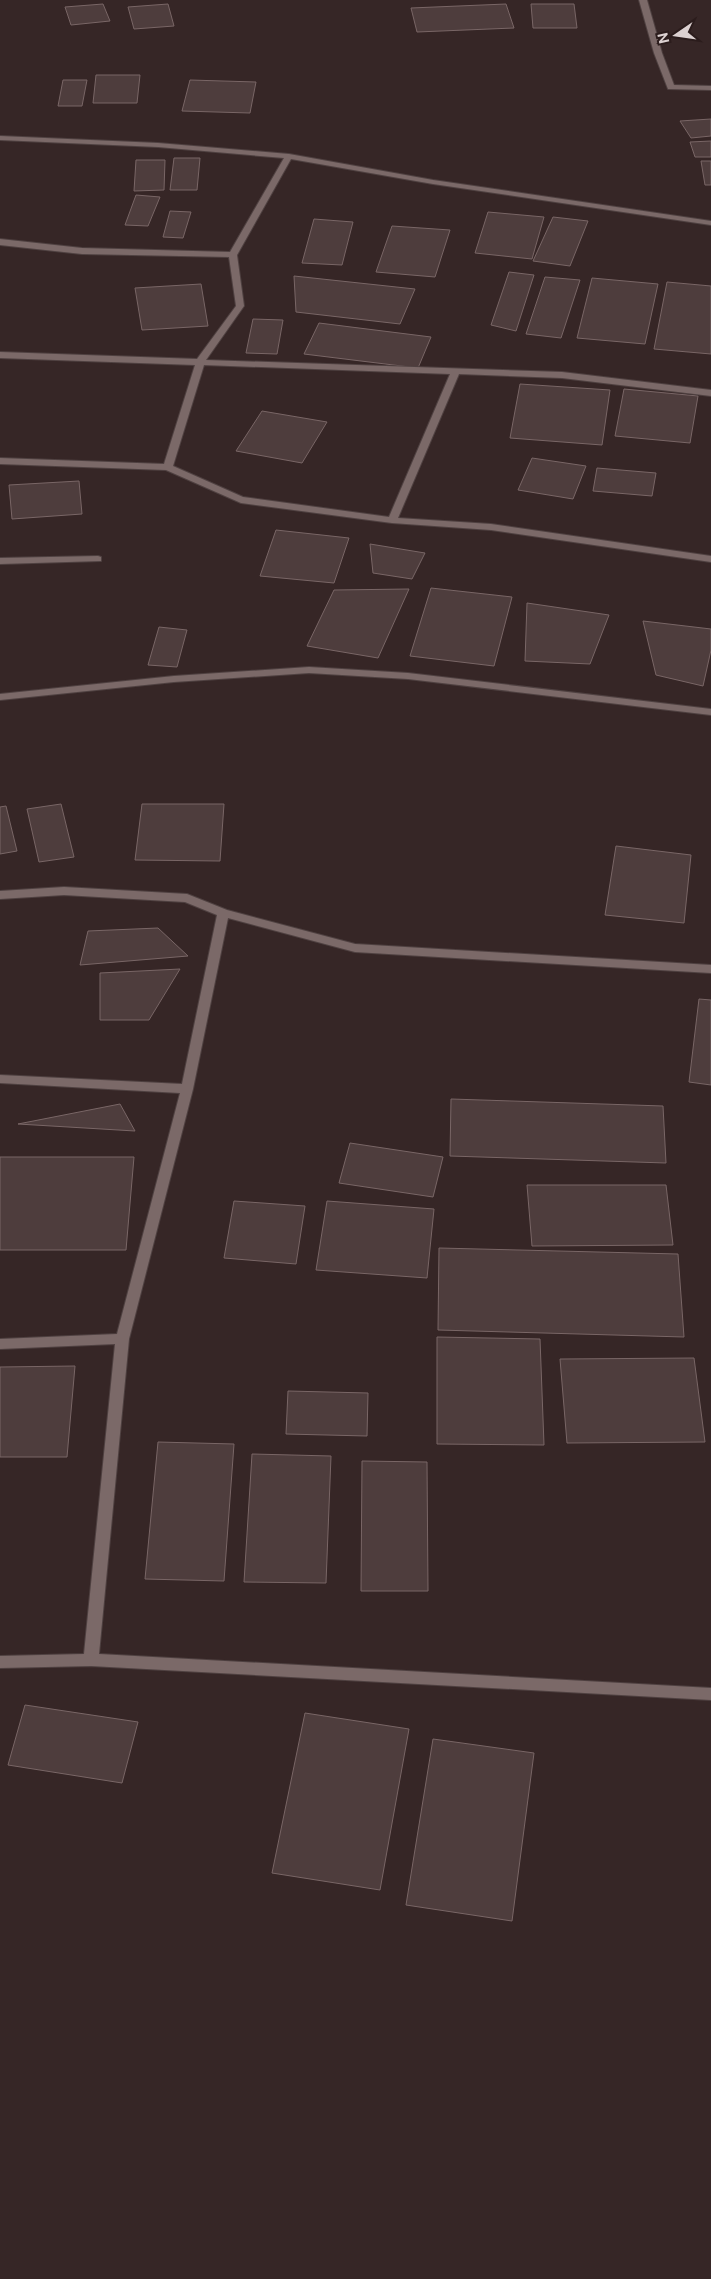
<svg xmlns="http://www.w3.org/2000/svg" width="711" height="2279" font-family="'Public Sans',sans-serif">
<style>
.building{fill:#4e3d3d;stroke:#796666}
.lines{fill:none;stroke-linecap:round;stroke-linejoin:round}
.minor-casing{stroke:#4f4141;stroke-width:2}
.minor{fill:#7b6968;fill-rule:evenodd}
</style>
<rect width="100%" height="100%" fill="#362626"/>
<g class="building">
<polygon points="103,4 110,21 71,25 65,7"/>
<polygon points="168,4 174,26 134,29 128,7"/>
<polygon points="506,4 514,28 417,32 411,8"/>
<polygon points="531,4 574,4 577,28 533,28"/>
<polygon points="96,75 140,75 137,103 93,103"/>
<polygon points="63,80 87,80 82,106 58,106"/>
<polygon points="190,80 256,82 250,113 182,111"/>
<polygon points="711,119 711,136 691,138 680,121"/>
<polygon points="711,141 711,157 695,157 690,142"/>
<polygon points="174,158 200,158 197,190 170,190"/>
<polygon points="136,160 165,160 164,190 134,191"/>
<polygon points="701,161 711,161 711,185 705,185"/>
<polygon points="136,195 160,197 148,226 125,225"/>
<polygon points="170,211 191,212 183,238 163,237"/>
<polygon points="488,212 544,217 532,259 475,253"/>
<polygon points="553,217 588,221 570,266 533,261"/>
<polygon points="314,219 353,222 342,265 302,263"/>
<polygon points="392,226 450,230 435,277 376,272"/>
<polygon points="509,272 534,275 516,331 491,325"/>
<polygon points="294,276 415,289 400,324 296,312"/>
<polygon points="545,277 580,280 561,338 526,334"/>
<polygon points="592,278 658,284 645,344 577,338"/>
<polygon points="667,282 711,286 711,354 654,349"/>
<polygon points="201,284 208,326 142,330 135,288"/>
<polygon points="253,319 283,320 277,354 246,353"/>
<polygon points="319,323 431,337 418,368 304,354"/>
<polygon points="520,384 610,390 602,445 510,438"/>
<polygon points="624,389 698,396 690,443 615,436"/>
<polygon points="262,411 327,422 302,463 236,451"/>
<polygon points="532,458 586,466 573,499 518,490"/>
<polygon points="597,468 656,473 652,496 593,491"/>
<polygon points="79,481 82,514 12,519 9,485"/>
<polygon points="276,530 349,538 334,583 260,576"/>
<polygon points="370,544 425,553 412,579 373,573"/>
<polygon points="431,588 512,597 494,666 410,656"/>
<polygon points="409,589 378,658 307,646 334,590"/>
<polygon points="527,603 609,615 590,664 525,661"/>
<polygon points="643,621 711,629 711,650 703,686 656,675"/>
<polygon points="159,627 187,630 177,667 148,665"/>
<polygon points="61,804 74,857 39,862 27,809"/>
<polygon points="142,804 224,804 220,861 135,860"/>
<polygon points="6,806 17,851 0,854 0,807"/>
<polygon points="616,846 691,855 684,923 605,915"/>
<polygon points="158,928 188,956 80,965 88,931"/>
<polygon points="180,969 149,1020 100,1020 100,973"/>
<polygon points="699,999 711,1000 711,1085 689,1082"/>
<polygon points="451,1099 663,1106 666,1163 450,1156"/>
<polygon points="120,1104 135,1131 18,1124"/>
<polygon points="350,1143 443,1157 433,1197 339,1183"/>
<polygon points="0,1157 134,1157 126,1250 0,1250"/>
<polygon points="527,1185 666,1185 673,1245 532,1246"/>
<polygon points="234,1201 305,1206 296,1264 224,1258"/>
<polygon points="327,1201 434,1209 427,1278 316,1270"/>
<polygon points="439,1248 678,1254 684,1337 438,1330"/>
<polygon points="437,1337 540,1339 544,1445 437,1444"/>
<polygon points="694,1358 705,1442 567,1443 560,1359"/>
<polygon points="75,1366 67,1457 0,1457 0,1367"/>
<polygon points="288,1391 368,1393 367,1436 286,1434"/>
<polygon points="158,1442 234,1444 224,1581 145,1579"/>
<polygon points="252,1454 331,1456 326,1583 244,1582"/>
<polygon points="362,1461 427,1462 428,1591 361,1591"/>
<polygon points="25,1705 138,1722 122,1783 8,1765"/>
<polygon points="305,1713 409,1729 380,1890 272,1873"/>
<polygon points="433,1739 534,1753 512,1921 406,1905"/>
</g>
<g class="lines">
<g class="minor-casing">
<g id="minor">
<polygon points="639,0 647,0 662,53 674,85 711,86 711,90 668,89 654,53"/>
<path d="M0 136 158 143 289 154 433 180 711 221V225L433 184 291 159 237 255 244 306 206 360 562 372 711 390V396L562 378 459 374 398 518 491 524 711 556V562L491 530 392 523 241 503 166 470 0 464V458L164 464 195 365 0 358V352L197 359 236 306 229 257 82 254 0 245V239L82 248 230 252 284 158 158 147 0 140ZM204 365 450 374 389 517 243 497 173 466Z"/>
<polygon points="98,556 101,557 101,561 0,564 0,558"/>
<polygon points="309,667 408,673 711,709 711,715 408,679 309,673 174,682 0,700 0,694 174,676"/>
<polygon points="64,887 187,894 227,910 355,944 711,965 711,973 355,952 228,918 193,1089 129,1339 99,1654 711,1688 711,1700 91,1666 0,1668 0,1656 84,1654 115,1344 0,1349 0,1339 117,1334 180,1093 0,1083 0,1075 182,1084 217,915 185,902 64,895 0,899 0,891"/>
</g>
</g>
<use href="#minor" class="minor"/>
</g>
<g transform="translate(676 35) rotate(257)" stroke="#2b1c1c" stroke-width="4" paint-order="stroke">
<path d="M0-4L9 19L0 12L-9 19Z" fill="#dcd1d1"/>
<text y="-8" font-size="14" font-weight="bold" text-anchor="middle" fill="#dcd1d1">N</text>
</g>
</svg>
